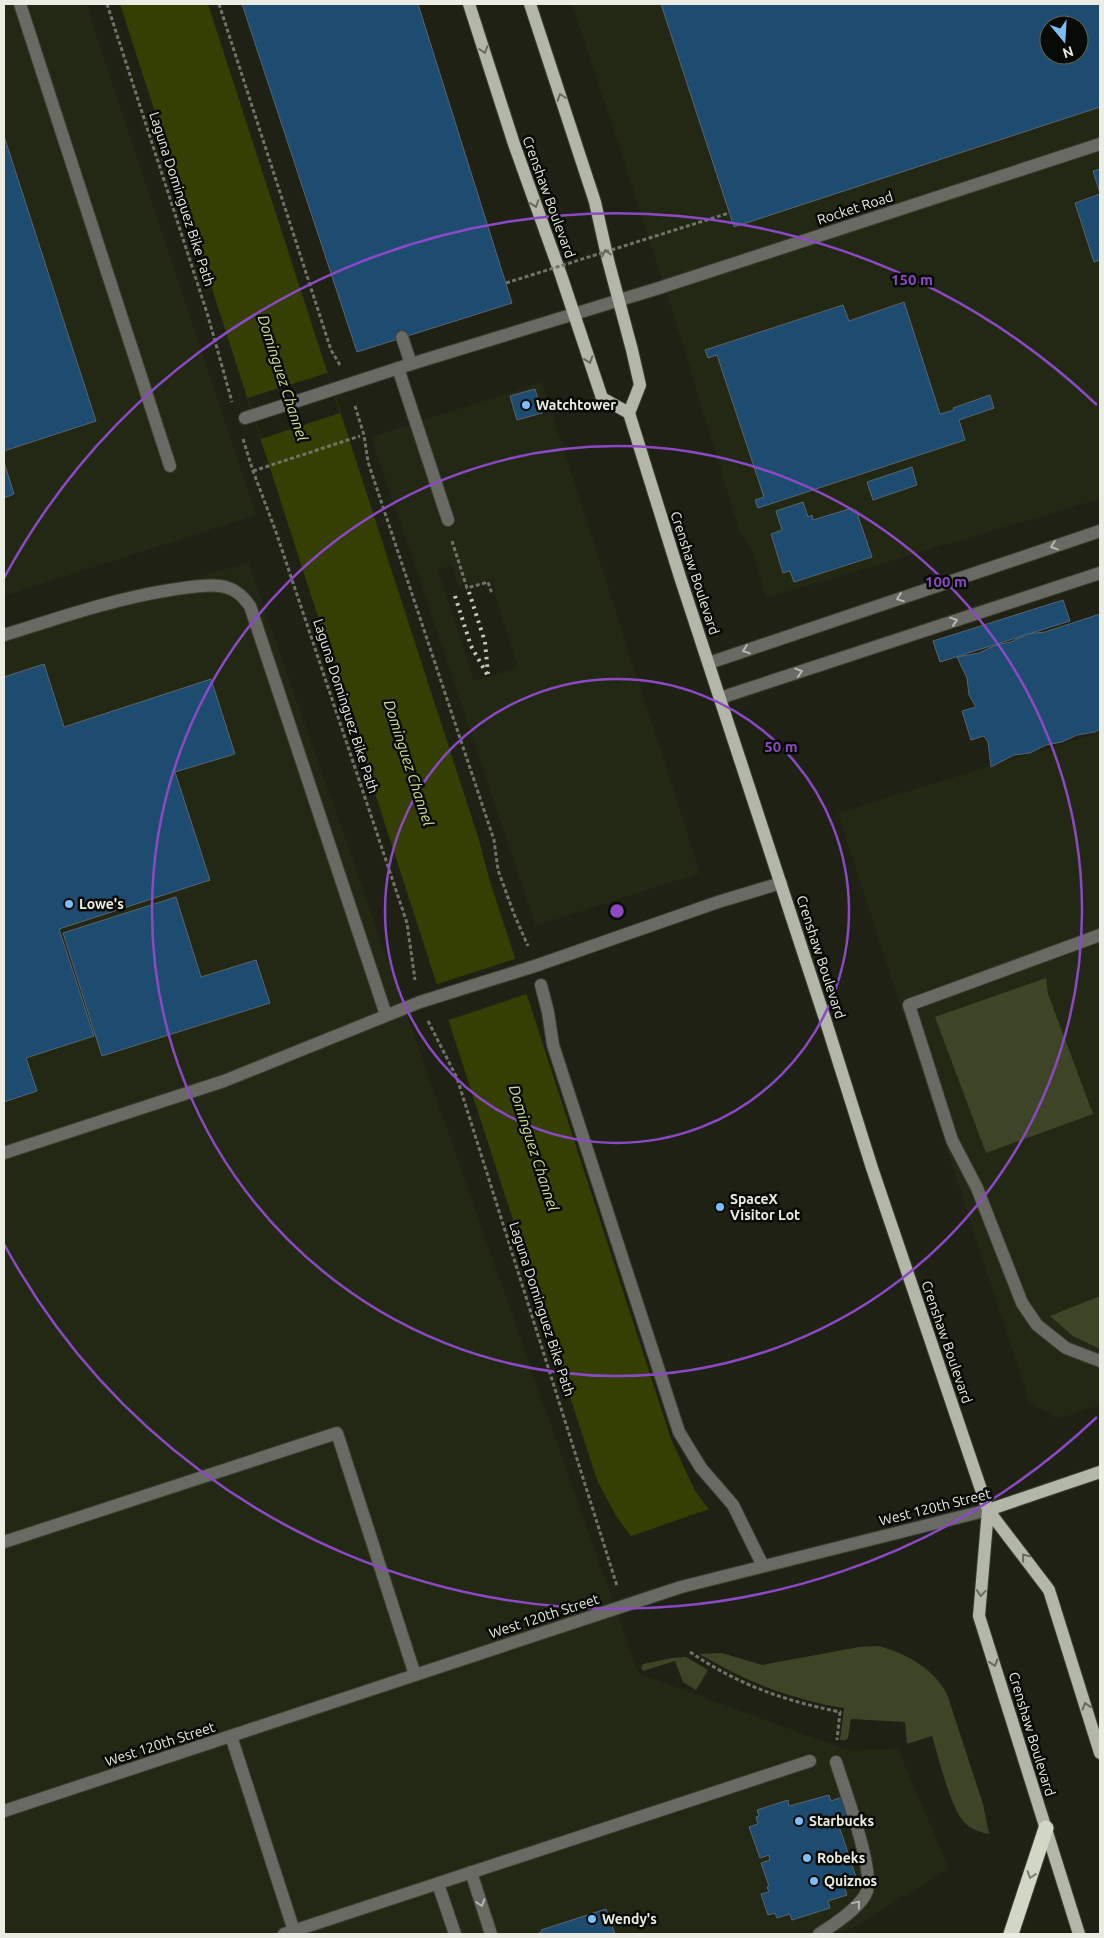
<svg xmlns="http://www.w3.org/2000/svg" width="1104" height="1938" font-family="Ubuntu,sans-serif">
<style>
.built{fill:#232815;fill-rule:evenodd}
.green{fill:#3e4527}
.water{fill:#353f04}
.pier{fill:#1e2114}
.building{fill:#1e4c70;stroke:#586470;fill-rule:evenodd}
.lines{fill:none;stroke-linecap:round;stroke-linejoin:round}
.minor-casing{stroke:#3b3e31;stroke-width:14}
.major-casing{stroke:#3b3e31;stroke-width:14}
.highway-casing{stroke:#3b3e31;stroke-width:17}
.path{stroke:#717368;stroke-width:3;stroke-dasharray:4 2.5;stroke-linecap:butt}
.minor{stroke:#696a64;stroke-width:12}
.major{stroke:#b3b7a9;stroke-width:12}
.highway{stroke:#d1d6c5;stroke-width:15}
.rail{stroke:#c6c8bf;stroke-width:4;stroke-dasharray:2.5 5;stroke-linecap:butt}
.path-bridge{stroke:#717368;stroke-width:3;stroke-dasharray:4 2.5;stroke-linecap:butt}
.oneway{stroke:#66695f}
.oneway2{stroke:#b7b9b1}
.oneway3{stroke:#777a6f}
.ring{fill:none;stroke:#8c49c5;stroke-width:2.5}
.poi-dot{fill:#7bbef8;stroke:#080a05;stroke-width:2}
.labels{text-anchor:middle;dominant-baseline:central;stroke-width:5;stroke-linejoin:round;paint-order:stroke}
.street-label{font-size:14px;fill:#ebede4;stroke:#080a05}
.poi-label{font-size:14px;font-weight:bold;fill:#ebede4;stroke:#080a05;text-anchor:start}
.water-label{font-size:15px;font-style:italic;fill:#d0e490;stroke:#080a05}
.centre{fill:#8c49c5;stroke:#080a05;stroke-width:2.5}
.ring-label{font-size:15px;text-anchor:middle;font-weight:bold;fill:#8c49c5;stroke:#080a05;stroke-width:5;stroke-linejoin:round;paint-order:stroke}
</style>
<rect width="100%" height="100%" fill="#1e2114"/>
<g class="built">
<polygon points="4,4 86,4 256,515 4,596"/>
<path d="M572 4H1100V499L766 598 752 549 740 533 671 306ZM1049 25H1079V55H1049Z"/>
<path d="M542 382 700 873 536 926 371 437ZM452 565 459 589 463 587 462 582 468 580 470 585 490 579 518 667 474 681 438 570Z"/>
<polygon points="248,562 638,1673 847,1750 898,1749 949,1869 842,1934 4,1934 4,637"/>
<polygon points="1100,732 1100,1405 1058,1419 1029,1402 838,813"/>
</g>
<g class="green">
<polygon points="1046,978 1048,994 1093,1114 986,1153 935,1017"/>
<polygon points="1100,1296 1100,1349 1073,1336 1050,1316"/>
<path d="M878 1646C906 1653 933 1668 947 1694L983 1804 989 1834C980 1832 972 1830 965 1823 950 1808 939 1758 932 1736L907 1744 905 1722 851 1719 848 1738 846 1740H840L844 1708C800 1701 759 1687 719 1665 713 1661 705 1658 699 1654L722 1653 762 1665 859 1647Z"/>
<polygon points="686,1657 708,1670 696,1690 683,1682 675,1661 643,1671 641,1667 643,1664 672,1658"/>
</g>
<polygon class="water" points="120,4 208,4 479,840 489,878 671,1439 695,1491 709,1509 631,1536 616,1516 597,1480"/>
<g class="pier">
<polygon points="327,373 340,413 261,439 248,398"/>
<polygon points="518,958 529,993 446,1021 434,985"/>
</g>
<g class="building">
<polygon points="242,4 418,4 512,303 357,352"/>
<path d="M661 4H1100V107L734 227ZM1049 25H1079V55H1049Z"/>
<polygon points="4,136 96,421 4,451"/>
<polygon points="1100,169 1100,193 1093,171"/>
<polygon points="1100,194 1100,260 1094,262 1075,203"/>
<polygon points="904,302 940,414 954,410 953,408 990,395 994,408 959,420 965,440 758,508 755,500 764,497 717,355 708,358 705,350 843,305 849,321"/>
<polygon points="535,389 542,413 517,420 510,396"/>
<polygon points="4,462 14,494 4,498"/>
<polygon points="912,467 917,485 873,500 867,482"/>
<polygon points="803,502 808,517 812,515 813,520 852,508 853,511 856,510 872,557 794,582 790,571 783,573 771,534 782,530 776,511"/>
<polygon points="1063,600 1070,621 940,662 933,641"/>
<polygon points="1100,614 1100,729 1095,732 1077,735 1062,742 1046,745 1030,753 1014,755 991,767 988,742 984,736 971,740 962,711 976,707 969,695 967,678 957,657 979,653 996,645 1011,642 1027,634 1045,632"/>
<polygon points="44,664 64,727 211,679 235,754 175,772 210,880 59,929 94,1036 26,1058 37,1091 4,1102 4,677"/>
<polygon points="176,897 201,977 256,960 270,1003 102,1056 63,933"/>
<polygon points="829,1795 831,1801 842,1797 850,1822 839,1826 856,1877 843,1882 847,1895 828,1901 830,1908 792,1920 790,1914 777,1918 775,1913 768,1915 761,1894 769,1892 767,1887 769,1886 761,1863 770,1860 769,1855 760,1858 749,1827 758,1824 756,1817 759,1816 757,1810 788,1800 789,1806"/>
<polygon points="606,1909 615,1934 536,1934 542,1932 541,1930"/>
</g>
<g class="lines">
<g class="minor-casing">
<g id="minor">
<polyline points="20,4 170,466"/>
<polyline points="402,337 411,364"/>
<polyline points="398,368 448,520"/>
<polyline points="245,418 411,364 659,288 1100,144"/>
<path d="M4 635C59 618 113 599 170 590 185 588 204 584 220 586 234 588 242 595 250 606L386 1015"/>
<polyline points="709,663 1100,531"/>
<polyline points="720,698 1100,573"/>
<polyline points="1100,935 909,1005 952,1140 977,1188 1022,1303 1037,1325 1066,1348 1100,1361"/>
<polyline points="541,985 548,1012 553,1045 679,1432 701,1468 733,1505 763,1566"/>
<polyline points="4,1153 224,1081 420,1002 535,966 718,902 781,883"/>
<polyline points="4,1542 337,1433 415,1675"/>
<polyline points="231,1736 295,1934"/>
<polyline points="4,1811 681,1587 988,1510"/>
<polyline points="471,1872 491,1934"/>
<polyline points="438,1884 455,1934"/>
<polyline points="284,1934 810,1761"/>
<path d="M819 1934C832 1926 862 1906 867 1891 874 1868 844 1788 836 1762"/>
</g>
</g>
<g class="major-casing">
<g id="major">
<polyline points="469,4 514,144 561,275 602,398 629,413"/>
<polyline points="530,4 595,202 608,260 632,350 640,385 629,413 680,577 826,1022 872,1168 988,1510 1049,1590 1100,1753"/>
<polyline points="988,1510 979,1616 1079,1934"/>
<polyline points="988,1510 1100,1472"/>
</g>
</g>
<g class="highway-casing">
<polyline id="highway" points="1011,1934 1046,1828"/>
</g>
<g class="path">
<polyline points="107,4 208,316 232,402"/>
<polyline points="219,4 331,350 340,365"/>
<polyline points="355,406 364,435 368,462 494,840 498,870 514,914 528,946"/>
<polyline points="243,439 253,471 276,532 407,923 415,980"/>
<polyline points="253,471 360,436"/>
<polyline points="452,541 467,588 488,582 492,594"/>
<polyline points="428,1021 457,1078 617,1586"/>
<path d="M690 1652C739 1685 782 1700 840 1712L837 1740"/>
</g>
<use href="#minor" class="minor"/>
<use href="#major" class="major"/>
<use href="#highway" class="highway"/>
<g class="rail">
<polyline points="469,592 485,642 488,674"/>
<polyline points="455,596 471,646 488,676"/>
</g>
<polyline class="path-bridge" points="506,283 729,213"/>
</g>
<defs><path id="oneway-chevron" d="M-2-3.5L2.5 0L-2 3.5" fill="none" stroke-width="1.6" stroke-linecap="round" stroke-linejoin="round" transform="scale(1.25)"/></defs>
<g class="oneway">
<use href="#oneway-chevron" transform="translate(484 50) rotate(72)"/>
<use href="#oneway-chevron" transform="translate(561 97) rotate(-108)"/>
<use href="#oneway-chevron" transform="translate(535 204) rotate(71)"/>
<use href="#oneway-chevron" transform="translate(606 253) rotate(-103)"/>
<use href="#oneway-chevron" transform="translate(589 360) rotate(71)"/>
<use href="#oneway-chevron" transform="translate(1025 1557) rotate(-127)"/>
<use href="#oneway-chevron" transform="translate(981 1593) rotate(95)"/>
<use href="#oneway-chevron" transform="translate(994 1663) rotate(73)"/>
<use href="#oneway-chevron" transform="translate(1086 1706) rotate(-107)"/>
</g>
<g class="oneway2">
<use href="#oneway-chevron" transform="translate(1054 546) rotate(161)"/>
<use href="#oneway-chevron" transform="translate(900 598) rotate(161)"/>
<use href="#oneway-chevron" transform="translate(954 621) rotate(-18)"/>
<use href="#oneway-chevron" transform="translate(746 650) rotate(161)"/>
<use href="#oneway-chevron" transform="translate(799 672) rotate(-18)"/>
<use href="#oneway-chevron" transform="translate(481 1903) rotate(72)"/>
<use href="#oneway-chevron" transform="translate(857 1904) rotate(-50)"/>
</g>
<use class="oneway3" href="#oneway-chevron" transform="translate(1031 1875) rotate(108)"/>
<g class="ring">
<circle cx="617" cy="911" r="232"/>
<circle cx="617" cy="911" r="465"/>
<path d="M1097 1417A697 697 0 0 1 4 1244M4 578A697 697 0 0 1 1097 405"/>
</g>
<g class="poi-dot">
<circle cx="526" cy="405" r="5"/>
<circle cx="69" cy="904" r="5"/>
<circle cx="720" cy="1207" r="5"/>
<circle cx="799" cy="1821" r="5"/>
<circle cx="807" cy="1858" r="5"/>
<circle cx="814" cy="1881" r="5"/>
<circle cx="592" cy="1919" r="5"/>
</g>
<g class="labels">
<g class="street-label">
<text transform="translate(549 197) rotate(70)">Crenshaw Boulevard</text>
<text transform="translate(182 199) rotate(72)">Laguna Dominguez Bike Path</text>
<text transform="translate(855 208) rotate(-18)">Rocket Road</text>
<text transform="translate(695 573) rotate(72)">Crenshaw Boulevard</text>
<text transform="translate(346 706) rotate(72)">Laguna Dominguez Bike Path</text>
<text transform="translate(821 957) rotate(72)">Crenshaw Boulevard</text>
<text transform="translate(542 1309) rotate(72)">Laguna Dominguez Bike Path</text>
<text transform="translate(947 1342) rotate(71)">Crenshaw Boulevard</text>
<text transform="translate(935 1507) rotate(-14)">West 120th Street</text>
<text transform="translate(544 1616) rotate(-18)">West 120th Street</text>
<text transform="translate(1032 1734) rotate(73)">Crenshaw Boulevard</text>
<text transform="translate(160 1744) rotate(-18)">West 120th Street</text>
</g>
<g class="poi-label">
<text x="536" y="405">Watchtower</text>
<text x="79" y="904">Lowe's</text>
<text x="730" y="1199">SpaceX<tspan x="730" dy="16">Visitor Lot</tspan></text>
<text x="809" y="1821">Starbucks</text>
<text x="817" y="1858">Robeks</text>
<text x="824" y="1881">Quiznos</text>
<text x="602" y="1919">Wendy's</text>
</g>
<g class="water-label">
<text transform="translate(283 378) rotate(72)">Dominguez Channel</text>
<text transform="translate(409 763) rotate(72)">Dominguez Channel</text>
<text transform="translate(534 1148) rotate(72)">Dominguez Channel</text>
</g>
</g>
<circle cx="617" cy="911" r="8" class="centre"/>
<g class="ring-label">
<text x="912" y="285">150 m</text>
<text x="946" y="587">100 m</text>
<text x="781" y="752">50 m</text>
</g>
<rect width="1104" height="1938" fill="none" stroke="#ebede4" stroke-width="10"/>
<g transform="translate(1064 40) rotate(162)"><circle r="24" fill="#080a05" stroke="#63655e"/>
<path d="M0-4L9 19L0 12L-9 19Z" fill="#7bbef8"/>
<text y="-8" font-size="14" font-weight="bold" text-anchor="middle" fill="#ebede4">N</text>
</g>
</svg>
